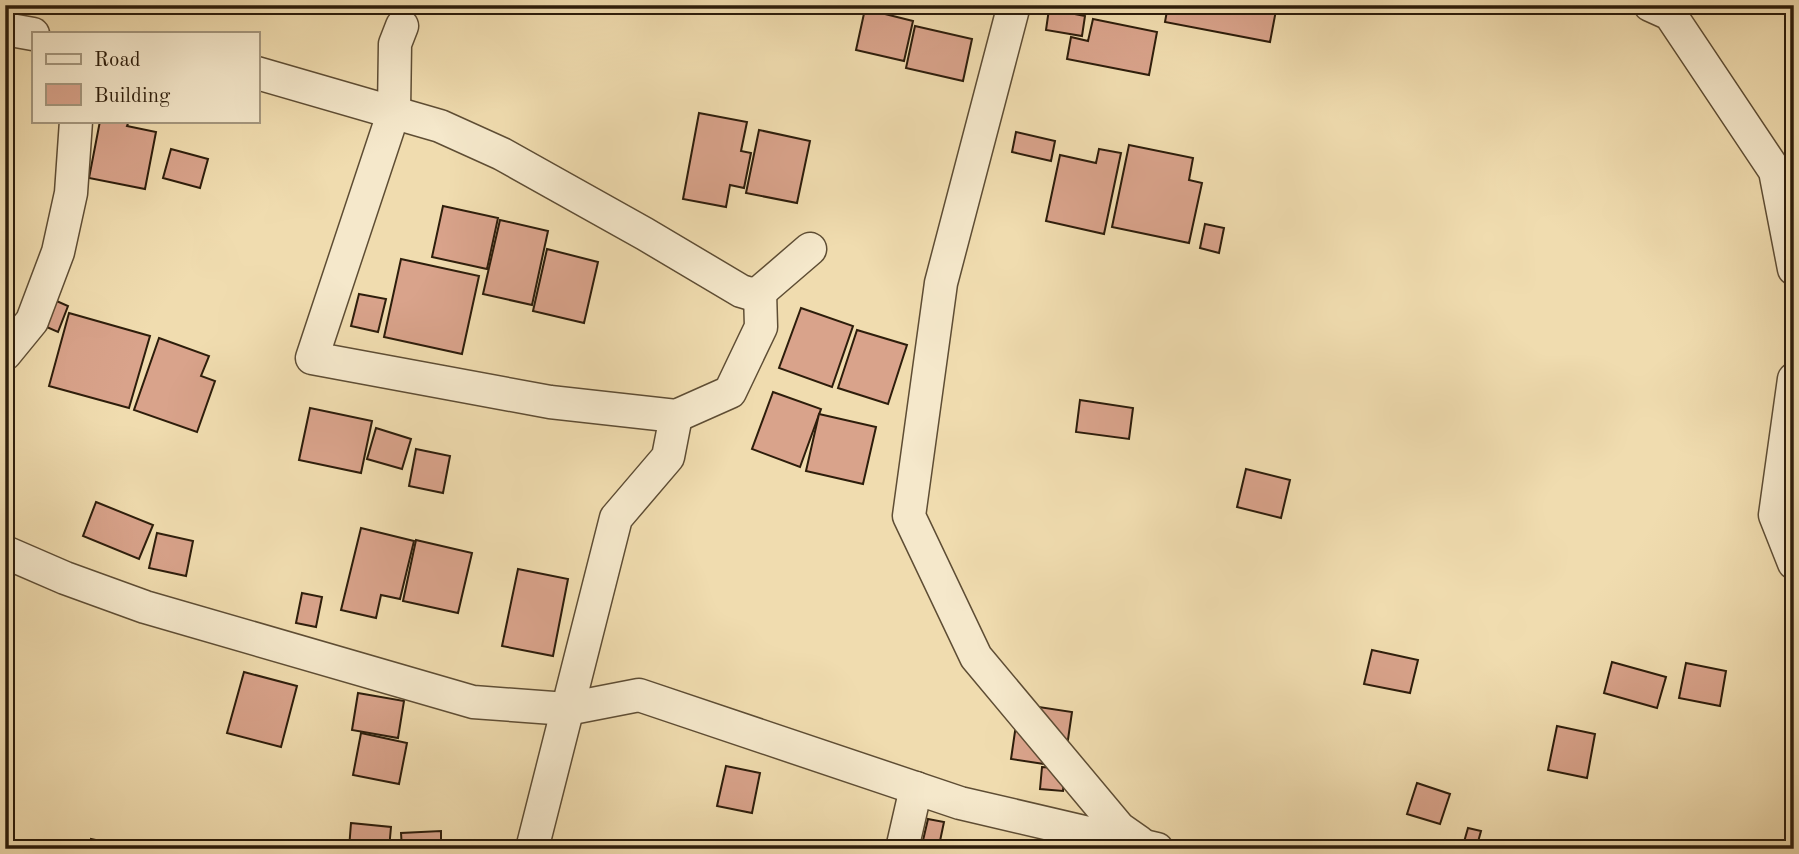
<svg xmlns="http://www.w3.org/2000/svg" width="1799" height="854" font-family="'Old Standard TT',serif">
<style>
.building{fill:#d9a38b;stroke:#2d1d0b;stroke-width:2}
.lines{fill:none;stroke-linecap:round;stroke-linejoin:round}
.street-casing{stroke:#5e4d34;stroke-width:35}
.street{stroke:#f5e8cb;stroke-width:32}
</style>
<rect width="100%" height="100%" fill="#f0dcaf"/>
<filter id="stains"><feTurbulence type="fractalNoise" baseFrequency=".00286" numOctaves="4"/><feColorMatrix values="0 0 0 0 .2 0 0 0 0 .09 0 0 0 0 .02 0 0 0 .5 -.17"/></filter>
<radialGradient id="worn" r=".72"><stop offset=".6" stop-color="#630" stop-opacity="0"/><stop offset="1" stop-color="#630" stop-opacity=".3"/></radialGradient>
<g class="building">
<polygon points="1168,5 1277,5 1270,42 1165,22"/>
<polygon points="865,9 913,21 904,61 856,50"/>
<polygon points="1049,9 1085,16 1082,36 1046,30"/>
<polygon points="1093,19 1157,32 1149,75 1067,59 1071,37 1088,41"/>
<polygon points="915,26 972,39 963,81 906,68"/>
<polygon points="699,113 747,122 741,151 751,153 744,188 730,185 726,207 683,199"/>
<polygon points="100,121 129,121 127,126 156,132 145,189 89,178"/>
<polygon points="759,130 810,141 797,203 746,193"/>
<polygon points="1016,132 1055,141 1051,161 1012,152"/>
<polygon points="1129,145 1193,158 1189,180 1202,183 1189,243 1112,227"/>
<polygon points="171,149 208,159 200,188 163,178"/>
<polygon points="1099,149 1121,153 1104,234 1046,221 1060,155 1096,163"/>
<polygon points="443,206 498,218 487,269 432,257"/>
<polygon points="500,220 548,231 532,305 483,294"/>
<polygon points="1205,224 1224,228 1219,253 1200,248"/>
<polygon points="547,249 598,262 584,323 533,311"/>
<polygon points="401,259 479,276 462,354 384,337"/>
<polygon points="359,294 386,299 378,332 351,326"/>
<polygon points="52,299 68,306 58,332 42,325"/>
<polygon points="801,308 853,326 832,387 779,368"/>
<polygon points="69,313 150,336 129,408 49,386"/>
<polygon points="857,330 907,345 888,404 838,388"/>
<polygon points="159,338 209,356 201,376 215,381 197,432 134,410"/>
<polygon points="773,392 821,409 800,467 752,449"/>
<polygon points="1080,400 1133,408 1129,439 1076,432"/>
<polygon points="310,408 372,421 361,473 299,460"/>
<polygon points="819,414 876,427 863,484 806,471"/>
<polygon points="376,428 411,439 402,469 367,459"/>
<polygon points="416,449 450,456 443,493 409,486"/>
<polygon points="1246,469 1290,480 1281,518 1237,507"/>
<polygon points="96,502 153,525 139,559 83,536"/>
<polygon points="361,528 414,541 400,599 381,595 376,618 341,610"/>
<polygon points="157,533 193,541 186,576 149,568"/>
<polygon points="416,540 472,553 458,613 403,601"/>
<polygon points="518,569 568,579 553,656 502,646"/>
<polygon points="302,593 322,597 316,627 296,623"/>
<polygon points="1372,650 1418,660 1410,693 1364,684"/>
<polygon points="1612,662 1666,677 1657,708 1604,693"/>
<polygon points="1686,663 1726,671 1720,706 1679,698"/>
<polygon points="244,672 297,686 281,747 227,733"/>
<polygon points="358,693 404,701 398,738 352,730"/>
<polygon points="1019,704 1072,712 1064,767 1011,759"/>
<polygon points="1557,726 1595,734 1587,778 1548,770"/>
<polygon points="361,733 407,743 399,784 353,775"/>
<polygon points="726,766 760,773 752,813 717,806"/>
<polygon points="1042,767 1065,769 1063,791 1040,789"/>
<polygon points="1417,783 1450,794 1440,824 1407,814"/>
<polygon points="928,819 944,822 940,841 964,846 964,849 921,849"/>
<polygon points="351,823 391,827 389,849 349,849"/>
<polygon points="1468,828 1481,831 1476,849 1462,849"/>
<polygon points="441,831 441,849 402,849 401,833"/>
<polygon points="91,839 139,849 89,849"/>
</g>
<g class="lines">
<g class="street-casing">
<g id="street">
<polyline points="1014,5 941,283 909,516 976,657 1119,828 1139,842"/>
<polyline points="1650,5 1670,14 1775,171 1794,269"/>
<polyline points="402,26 395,44 394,111 312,358 550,402 676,416 730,392 761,327 760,292"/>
<polyline points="5,29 33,34"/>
<polyline points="257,73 440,126 502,154 645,234 741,291 751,294 760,292 810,249"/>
<polyline points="5,354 32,321 58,252 71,193 76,121"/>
<polyline points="1794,379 1775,515 1794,563"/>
<polyline points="5,552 65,578 145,607 473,702 567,709 639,695 960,803 1157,849"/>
<polyline points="532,849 616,518 668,457 676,416"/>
<polyline points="902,849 916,788"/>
</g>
</g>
<use href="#street" class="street"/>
</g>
<rect width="1799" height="854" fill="none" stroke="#f0dcaf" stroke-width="28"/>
<rect x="7" y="7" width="1785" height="840" fill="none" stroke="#2d1d0b" stroke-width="3.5"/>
<rect x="14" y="14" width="1771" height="826" fill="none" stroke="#2d1d0b" stroke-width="2"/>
<rect x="32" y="32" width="228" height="91" fill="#f5e8cb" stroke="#a5977e" stroke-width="2"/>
<rect x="46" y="54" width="35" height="10" fill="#f5e8cb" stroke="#a5977e" stroke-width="2"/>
<text x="94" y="66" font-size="21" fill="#2d1d0b">Road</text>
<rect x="46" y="84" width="35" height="21" fill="#d9a38b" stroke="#a5977e" stroke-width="2"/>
<text x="94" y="102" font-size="21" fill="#2d1d0b">Building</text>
<rect width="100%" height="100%" filter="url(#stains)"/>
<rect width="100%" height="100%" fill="url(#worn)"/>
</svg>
